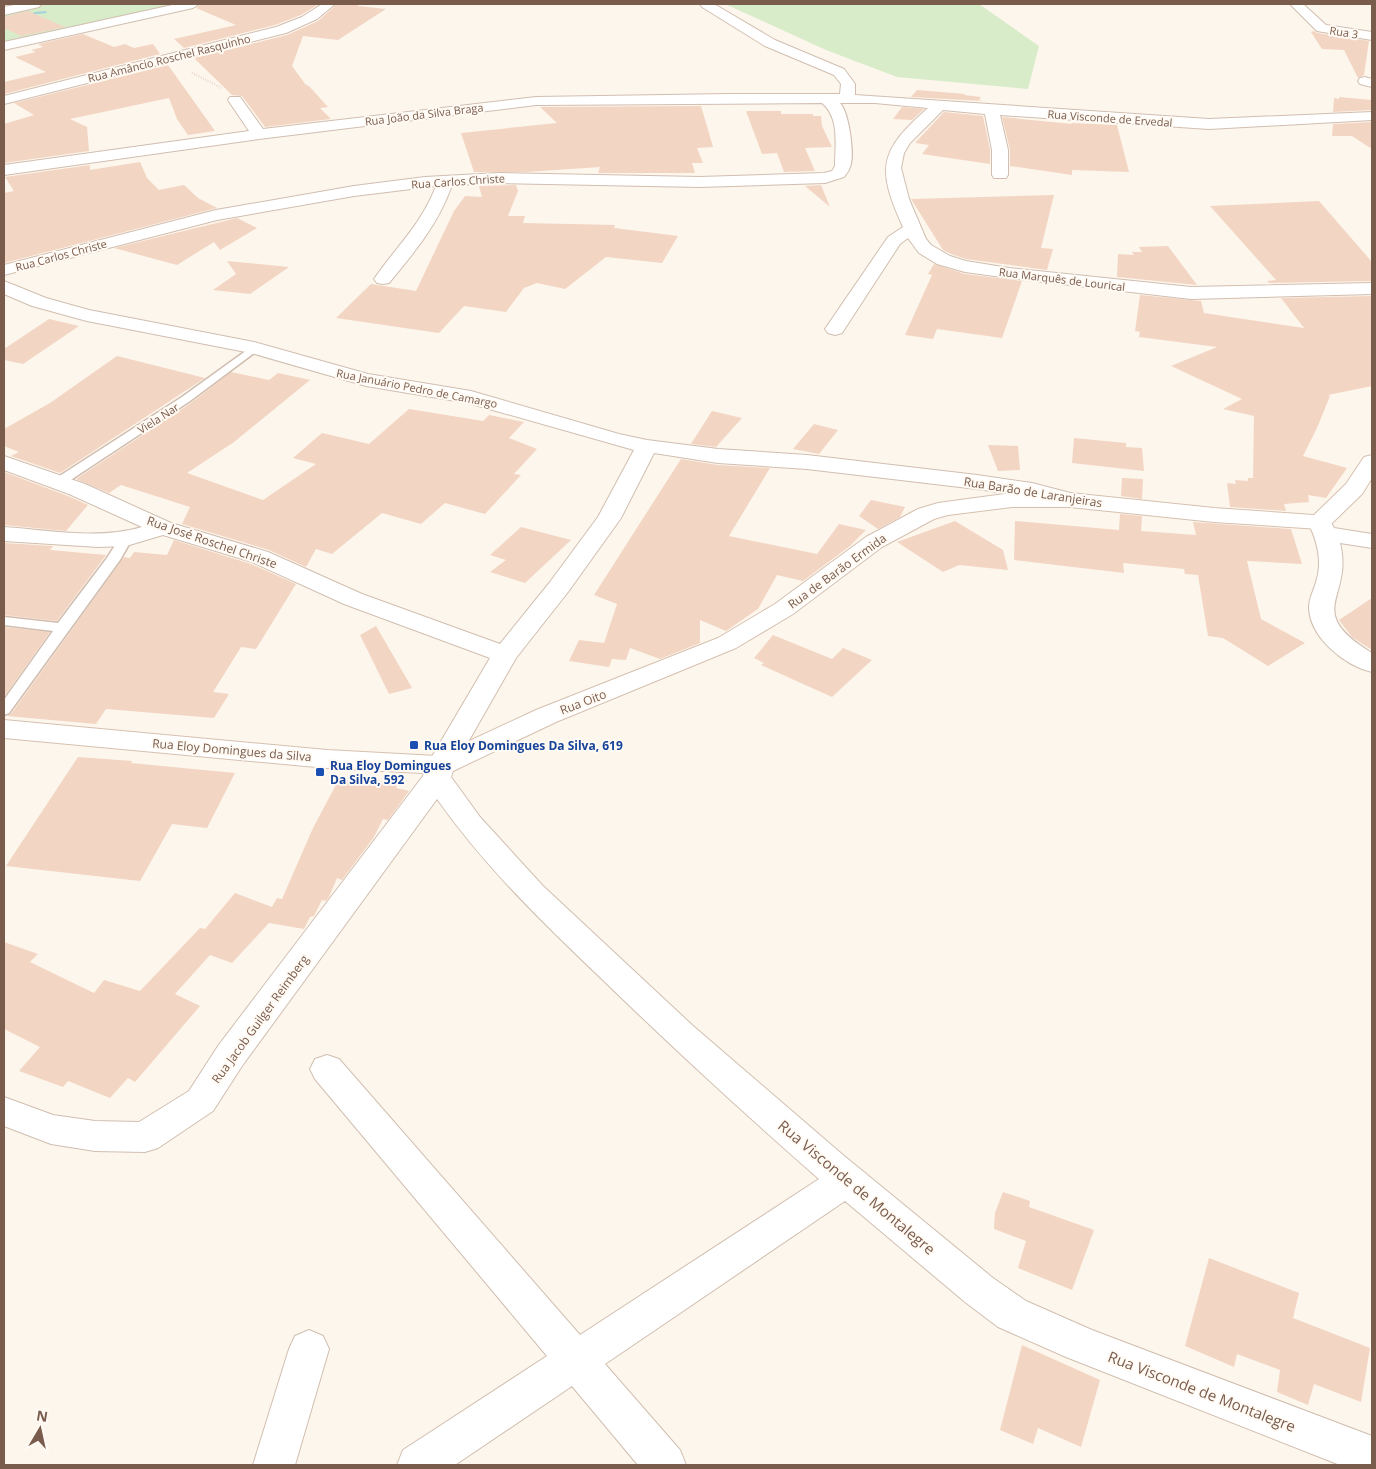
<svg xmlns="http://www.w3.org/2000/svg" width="1376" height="1469" font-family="'Open Sans',sans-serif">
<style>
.green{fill:#d8ecc9}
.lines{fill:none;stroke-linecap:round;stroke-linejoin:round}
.stream{fill:#a5d3da;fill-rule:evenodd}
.building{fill:#f3d5c3}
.lane-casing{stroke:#d1beb0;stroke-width:3}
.street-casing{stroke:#d1beb0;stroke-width:2}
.secondary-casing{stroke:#d6c0b0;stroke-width:2}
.path{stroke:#d9b8a5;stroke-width:2;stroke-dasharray:0.5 2;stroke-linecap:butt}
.lane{fill:#fff;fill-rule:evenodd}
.street{fill:#fff;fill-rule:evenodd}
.secondary{fill:#fff;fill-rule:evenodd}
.transit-dot{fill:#1a4fb4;stroke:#fffaf3;stroke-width:2}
.labels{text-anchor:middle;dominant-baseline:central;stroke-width:4;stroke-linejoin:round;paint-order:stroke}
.far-street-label{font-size:11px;fill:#7a5c4d;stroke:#fffaf3}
.street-label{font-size:12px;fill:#7a5c4d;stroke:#fffaf3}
.transit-label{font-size:12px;font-weight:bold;fill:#164399;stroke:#fffaf3;text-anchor:start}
.near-street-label{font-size:15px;fill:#7a5c4d;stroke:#fffaf3}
</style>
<rect width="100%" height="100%" fill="#fdf6ec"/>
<g class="green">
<polygon points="39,4 181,4 4,44 4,11"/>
<polygon points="725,4 979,4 1039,46 1028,89 897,77 826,50"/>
</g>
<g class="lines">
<polygon class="stream" points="46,11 47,13 37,14 4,28 4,26 35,12"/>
</g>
<g class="building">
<polygon points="201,4 319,4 301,15 275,25 184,48 174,39 236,25 196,8"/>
<polygon points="337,4 358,4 358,6 386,9 338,40 303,36 292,66 306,85 309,86 328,107 320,108 331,119 265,127 242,96 232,95 194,58 287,35 318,21"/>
<polygon points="28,11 65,27 21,36 4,28 4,17"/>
<polygon points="1314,31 1317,33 1369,41 1364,75 1358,78 1344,50 1322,49 1311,32"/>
<polygon points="83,34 114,47 125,44 134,48 153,44 160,54 4,94 4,82 46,72 15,57 36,52 31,50 43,47 38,44"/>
<polygon points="168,65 215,131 188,135 177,119 169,98 70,119 87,127 89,151 4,163 4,124 34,115 14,103"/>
<polygon points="917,90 965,94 964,95 981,97 979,100 983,101 911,97"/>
<polygon points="1339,97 1372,100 1372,110 1333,112 1334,98 1339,99"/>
<polygon points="701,106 713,147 697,148 703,163 692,163 695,173 598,173 600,167 527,172 474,172 461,133 557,123 540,107"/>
<polygon points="902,107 924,109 912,120 893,119"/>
<polygon points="746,111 781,111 781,114 813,114 813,116 821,116 822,126 832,147 805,148 815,171 784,172 777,153 762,154"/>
<polygon points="944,112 983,116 990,150 990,164 922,154 929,145 915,143"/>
<polygon points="1002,117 1072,124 1071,123 1117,125 1129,172 1072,170 1072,175 1010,166 1010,150"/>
<polygon points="1372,122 1372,149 1352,136 1332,136 1333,124"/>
<polygon points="140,162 147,178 159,190 184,185 198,198 217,208 4,263 4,193 14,191 5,177 90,165 90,170"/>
<polygon points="516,185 518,191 508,216 525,216 523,223 615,225 614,228 678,236 662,263 606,257 565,289 537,283 524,288 506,312 464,306 439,333 336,318 371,284 416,291 454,211 465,196 482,197 479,186"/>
<polygon points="821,185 830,207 805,186"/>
<polygon points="1054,195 1041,248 1053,249 1047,270 966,259 951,254 943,250 911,199"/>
<polygon points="1319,201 1372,262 1372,281 1269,283 1267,281 1276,280 1210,206"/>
<polygon points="237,218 257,228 220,250 214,242 177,265 114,248"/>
<polygon points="1168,246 1197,285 1117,277 1118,254 1134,255 1132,252 1142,252 1139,247"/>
<polygon points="227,261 289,267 250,294 213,290 236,274"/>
<polygon points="934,264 965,274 1022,281 1002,338 937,329 933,339 905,335 932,275 928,274"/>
<polygon points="1140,295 1201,301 1204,313 1304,328 1281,298 1372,296 1372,386 1328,395 1330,396 1317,428 1303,456 1347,468 1326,498 1308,495 1309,502 1284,504 1286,511 1230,507 1227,483 1236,484 1235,480 1248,481 1248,478 1253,478 1254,416 1223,409 1242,399 1171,366 1217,347 1139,337 1140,332 1135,331"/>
<polygon points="49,319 79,326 23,364 4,360 4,349"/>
<polygon points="117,356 205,378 60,473 11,456 19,452 4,446 4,429 50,403"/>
<polygon points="231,372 269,380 278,373 310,380 234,442 187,473 263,500 316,464 293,458 322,433 369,444 409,409 483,421 489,415 524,422 509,438 537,449 514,474 521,475 485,514 445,503 421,524 382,513 332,554 316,549 306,567 269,550 182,524 190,507 121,485 109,493 76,479 191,403"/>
<polygon points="712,411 742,418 716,447 691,444"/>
<polygon points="814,424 838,430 819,454 793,449"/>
<polygon points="1074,438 1126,443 1126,447 1142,448 1144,471 1072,463"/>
<polygon points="988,445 1018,446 1020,470 998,471"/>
<polygon points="681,459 718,465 770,468 729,536 817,554 839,524 866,530 850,546 803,581 777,575 758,609 726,631 700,620 700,643 660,659 630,648 626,660 612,659 609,667 569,661 579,640 604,643 617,604 594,595"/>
<polygon points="4,472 68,496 88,505 66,531 4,525"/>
<polygon points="1122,478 1143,479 1142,499 1121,496"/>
<polygon points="871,500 905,507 900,517 878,529 859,516"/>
<polygon points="1120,514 1142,516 1141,531 1196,535 1193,522 1291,529 1302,564 1247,561 1261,619 1305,643 1268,666 1223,638 1208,636 1198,575 1185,574 1184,569 1123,563 1124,573 1014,560 1015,521 1119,530"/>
<polygon points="955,521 1003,550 1008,570 959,565 943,572 897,542"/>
<polygon points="521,527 571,540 525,583 490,572 506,560 490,555"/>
<polygon points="174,540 251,564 296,584 256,649 241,647 213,692 229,694 214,718 106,709 96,724 7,716 11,714 124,557 130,558 134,552 167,555"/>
<polygon points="4,543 53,546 50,550 106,555 57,621 4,615"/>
<polygon points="1372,598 1372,650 1352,637 1339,620"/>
<polygon points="376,626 412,688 389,694 360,635"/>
<polygon points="4,627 50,632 4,697"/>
<polygon points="773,635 832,659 843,648 872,660 832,697 761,665 764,663 754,658"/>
<polygon points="78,757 132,761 131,763 235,773 207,828 172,824 140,881 6,866"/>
<polygon points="339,779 359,782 360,779 398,783 396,788 409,791 388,820 383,819 374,837 342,880 337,878 329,897 326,901 322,900 314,916 310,917 304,929 269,923 232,963 210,955 175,994 200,1006 135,1082 128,1078 110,1098 68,1081 63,1087 19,1071 40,1047 4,1029 4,942 38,954 30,962 94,993 104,980 140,991 200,928 205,929 235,893 272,907 277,898 282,899 313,828"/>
<polygon points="1003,1192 1030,1201 1029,1207 1094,1230 1072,1290 1018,1268 1026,1241 994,1229 995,1213"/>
<polygon points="1209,1258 1299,1293 1293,1318 1370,1348 1361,1402 1314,1384 1308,1405 1277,1392 1280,1370 1237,1354 1234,1367 1185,1346"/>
<polygon points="1022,1345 1100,1380 1081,1447 1038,1428 1033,1444 1000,1430"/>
</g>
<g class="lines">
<g class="lane-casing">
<g id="lane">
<polygon points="254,345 258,346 259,348 258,350 190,401 63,485 55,485 53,482 55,479 182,397"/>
<polygon points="126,535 132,539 120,560 9,713 4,715 4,700 53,631 4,625 4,617 58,623 107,558 121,536"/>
</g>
</g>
<g class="street-casing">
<g id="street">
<polygon points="19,4 41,4 39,7 4,15 4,7"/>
<polygon points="177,4 199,4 193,8 4,50 4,42"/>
<polygon points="322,4 335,4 317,19 286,33 4,104 4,96 276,27 302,17"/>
<path d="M700 4H714L775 40 844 69 855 84V95L1209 119 1372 112V120L1209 129 1000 115 1008 150V175L1006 178H994L992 175V150L985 114 943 110 910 143 904 153 901 168 909 199 926 239 931 245 950 256 966 261 1009 268 1191 287 1372 283V294L1191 299 1009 278 965 272 937 264 919 253 908 238 900 244 842 333 835 335 828 333 825 329 888 237 903 227C876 168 879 151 928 108L875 103H840C849 112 855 156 850 167 849 171 846 174 844 177L825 183 700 187 499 183 452 185C439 223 414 253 389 283L383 284 377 283 374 279C396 247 421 225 436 186L354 196 217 220 4 275V265L216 210 354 186 425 177 499 173 700 177 824 173 832 171 835 166C835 145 840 118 822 103L536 105 259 139 4 175V165L249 131 228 100 230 97H240L263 129 536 97 729 94H840L841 84 834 75 765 46 702 7Z"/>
<polygon points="1290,4 1303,4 1326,25 1372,32 1372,40 1317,31"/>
<polygon points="1365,77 1372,79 1372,87 1360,84 1358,81 1360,78"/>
<path d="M4 281 46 298 89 310 254 342 368 374 471 391 619 434 647 440 718 449 807 455 977 475 1032 483 1078 495 1081 500 1078 505 1070 507 1031 497 977 489 807 469 718 463 654 453 621 518 568 592 516 658 455 765 451 777 480 817 543 886 692 1025 843 1155 993 1278 1026 1301 1092 1330 1372 1436V1465H1340L1066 1357 998 1327 965 1302 845 1201 605 1364 680 1450 686 1465H638L572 1386 455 1465H397L403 1450 547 1356 315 1079 310 1069 315 1059 327 1055 339 1059 580 1335 819 1179C746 1115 674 1049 605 982 544 924 485 867 437 799L242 1066 213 1111 158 1148 145 1152 95 1151 51 1144 4 1126V1097L53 1115 95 1121 139 1122 189 1091 218 1046 423 776 427 765 490 658 344 604 252 562 163 535 126 546 98 547 4 541V527C49 530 98 540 142 527L69 494 4 470V456L85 484 171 523 268 552 362 594 500 644 550 582 598 517 634 450 468 403 366 386 251 353 87 321 32 306 4 294Z"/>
<path d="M1320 515 1328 517 1334 528 1372 534V548L1340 543C1354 599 1302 610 1372 653V672C1345 666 1309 637 1309 607 1309 598 1314 590 1316 582 1323 561 1317 541 1308 522L1312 517Z"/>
<polygon points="309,1330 323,1336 329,1349 295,1465 253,1465 289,1349 295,1336"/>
</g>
</g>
<g class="secondary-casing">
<polygon id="secondary" points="1372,455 1372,478 1362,494 1328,527 1320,529 1214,522 1070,507 1012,507 948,515 934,519 882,547 793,614 736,648 556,722 451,772 441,774 327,768 4,738 4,720 327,750 437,756 536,710 718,638 775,604 866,537 918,509 938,503 1012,493 1070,493 1214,508 1314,515 1346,484 1364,457"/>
</g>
<polyline class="path" points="192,73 222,88"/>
<use href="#lane" class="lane"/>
<use href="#street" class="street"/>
<use href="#secondary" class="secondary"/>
</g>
<g class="transit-dot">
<rect x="409" y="740" width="10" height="10" rx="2.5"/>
<rect x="315" y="767" width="10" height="10" rx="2.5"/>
</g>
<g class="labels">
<g class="far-street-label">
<text transform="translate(1344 32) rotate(9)">Rua 3</text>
<text transform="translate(169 58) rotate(-14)">Rua Amâncio Roschel Rasquinho</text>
<text transform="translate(424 114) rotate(-7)">Rua João da Silva Braga</text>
<text transform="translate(1110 118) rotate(4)">Rua Visconde de Ervedal</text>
<text transform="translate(458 181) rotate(-4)">Rua Carlos Christe</text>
<text transform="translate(61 255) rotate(-15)">Rua Carlos Christe</text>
<text transform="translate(1062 279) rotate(7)">Rua Marquês de Lourical</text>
<text transform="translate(417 388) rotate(11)">Rua Januário Pedro de Camargo</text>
<text transform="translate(158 418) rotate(-33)">Viela Nar</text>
</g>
<g class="street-label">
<text transform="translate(1033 492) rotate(9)">Rua Barão de Laranjeiras</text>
<text transform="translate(212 542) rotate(19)">Rua José Roschel Christe</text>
<text transform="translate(837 571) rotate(-36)">Rua de Barão Ermida</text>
<text transform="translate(583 702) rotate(-21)">Rua Oito</text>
<text transform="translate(232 750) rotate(5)">Rua Eloy Domingues da Silva</text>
<text transform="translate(260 1019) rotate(-54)">Rua Jacob Guilger Reimberg</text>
</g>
<g class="transit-label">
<text x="424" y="745">Rua Eloy Domingues Da Silva, 619</text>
<text x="330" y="765">Rua Eloy Domingues<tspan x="330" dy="14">Da Silva, 592</tspan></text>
</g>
<g class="near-street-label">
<text transform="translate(857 1187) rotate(40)">Rua Visconde de Montalegre</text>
<text transform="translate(1202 1391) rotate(21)">Rua Visconde de Montalegre</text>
</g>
</g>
<rect width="1376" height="1469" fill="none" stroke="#7a5c4d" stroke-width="10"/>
<g transform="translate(40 1429) rotate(9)" stroke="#fffaf3" stroke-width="4" paint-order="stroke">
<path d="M0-4L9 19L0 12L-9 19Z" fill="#7a5c4d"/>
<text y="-8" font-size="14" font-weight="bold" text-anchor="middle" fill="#7a5c4d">N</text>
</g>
</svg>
